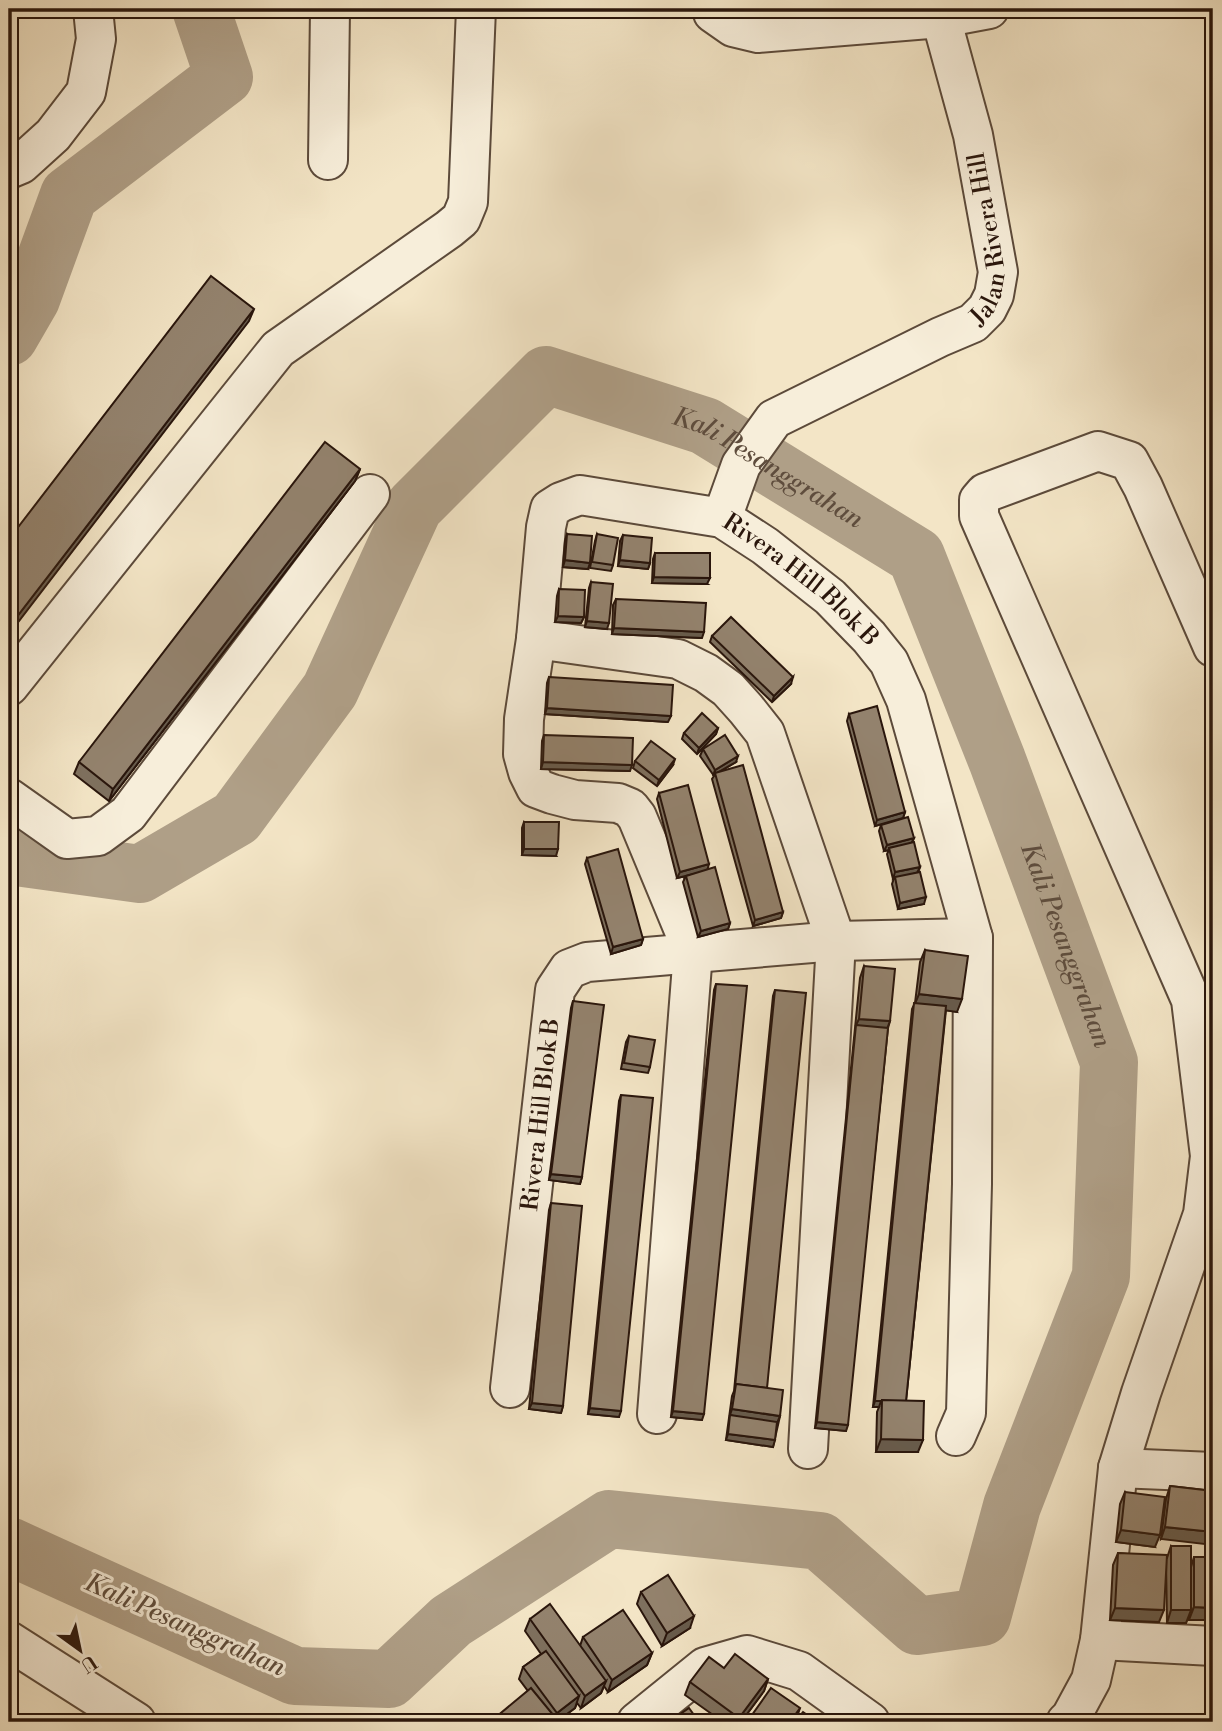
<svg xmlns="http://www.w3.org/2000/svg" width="1222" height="1731" font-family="'Libre Bodoni',serif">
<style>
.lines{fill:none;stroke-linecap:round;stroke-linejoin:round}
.river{stroke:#af9f87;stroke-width:58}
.minor-casing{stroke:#5c4a3a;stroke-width:42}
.minor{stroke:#f7eeda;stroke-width:38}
.wall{fill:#7e705e;stroke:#2a160c;stroke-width:2}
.shaded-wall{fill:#675b4c;stroke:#2a160c;stroke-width:2}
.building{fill:#93826d;stroke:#2a160c;stroke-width:2}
.labels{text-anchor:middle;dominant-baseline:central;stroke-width:6;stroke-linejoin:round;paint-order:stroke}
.street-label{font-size:24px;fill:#2a160c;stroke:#f7eeda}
.water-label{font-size:26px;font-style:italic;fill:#5f4d3d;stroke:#f7eeda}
</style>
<rect width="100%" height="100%" fill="#f3e5c6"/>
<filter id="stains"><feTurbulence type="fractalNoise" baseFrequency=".00286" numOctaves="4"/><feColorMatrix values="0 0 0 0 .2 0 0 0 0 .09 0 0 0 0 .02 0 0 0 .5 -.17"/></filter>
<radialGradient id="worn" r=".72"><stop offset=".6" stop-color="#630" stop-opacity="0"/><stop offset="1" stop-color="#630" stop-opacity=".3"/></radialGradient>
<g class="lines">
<g class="river">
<polyline points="9,337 31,299 69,195 224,77 201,9"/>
<path id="s1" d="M9 856 140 874 236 818 330 690 414 507 546 375 705 426 916 556 997 760 1109 1062 1101 1276 1012 1506 982 1617 917 1626 820 1541 609 1519 451 1621 389 1679 295 1676 9 1546"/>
</g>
<g class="minor-casing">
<g id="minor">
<polyline points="712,9 713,13 733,27 758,33 941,18 989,9"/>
<polyline points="328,160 330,9"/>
<polyline points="9,169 21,164 53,135 86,92 96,39 93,9"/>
<path id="s2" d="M722 518 741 465 774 419 940 337 973 323 987 309 994 295 998 272 973 135 941 18"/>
<polyline points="536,639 678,659 706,673 728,689 746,709 765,733 836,941 808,1449"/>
<polyline points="9,686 278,349 449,229 461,219 468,202 476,9"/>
<polyline points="9,798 67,839 98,836 128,814 370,494"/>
<path id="s3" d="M510 1388 555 990 569 969 587 962 836 941 973 938"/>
<path id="s4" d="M657 1414 693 952 637 817 630 808 618 803 575 800 552 794 536 788 528 772 523 754 524 719 536 639 546 527 550 509 561 502 580 495 722 518 765 546 830 597 869 637 889 662 906 700 973 938 972 1184 966 1413 956 1436"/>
<polyline points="1118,1468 1213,1472"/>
<polyline points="1100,1640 1213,1646"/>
<polyline points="9,1641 136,1722"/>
<polyline points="637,1722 705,1667 747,1655 799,1671 870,1722"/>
<polyline points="1066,1722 1071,1717 1091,1680 1100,1640 1118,1468 1141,1393 1203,1214 1210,1156 1191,1000 979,516 979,500 985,493 1098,451 1129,461 1143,487 1213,647"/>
</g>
</g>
<use href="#minor" class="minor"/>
</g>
<g class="wall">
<polygon points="360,469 355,481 109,801 74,774 79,762"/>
<polygon points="567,534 588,569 563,567 565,541"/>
<polygon points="597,534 613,565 611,571 590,568 595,541"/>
<polygon points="623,535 650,563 648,569 618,566 620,541"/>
<polygon points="655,553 707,584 652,583 653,559"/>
<polygon points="591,582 607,629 585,627 589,588"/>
<polygon points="559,589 584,617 581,623 555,622 557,596"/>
<polygon points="616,599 702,638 612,634 613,605"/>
<polygon points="712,636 791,684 772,702 710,642"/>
<polygon points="549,677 668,722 545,714 547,683"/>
<polygon points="849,714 905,812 903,818 875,826 847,721"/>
<polygon points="718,728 716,734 697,754 682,739 684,733"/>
<polygon points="544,735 630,771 541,769 542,741"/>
<polygon points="703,749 736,762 721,771 783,912 781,918 753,926 712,779 714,776 700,756"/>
<polygon points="635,761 673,765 657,786 633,768"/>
<polygon points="659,793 707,870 730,923 728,929 698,937 683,882 686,876 677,878 657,799"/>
<polygon points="524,822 556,856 522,855 522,828"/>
<polygon points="881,825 914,838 912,842 920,867 918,873 924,904 898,909 892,884 894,878 893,879 887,854 889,850 884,851 879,831"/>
<polygon points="587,858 643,939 641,945 611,954 585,864"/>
<polygon points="925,950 957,1012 946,1010 906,1401 918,1452 876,1452 877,1412 879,1407 873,1407 912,1009 915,1003 920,962"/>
<polygon points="864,966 890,1021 888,1028 846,1431 815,1428 860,978"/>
<polygon points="716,984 702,1420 671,1417 714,990"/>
<polygon points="775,990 767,1388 780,1416 773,1447 726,1440 732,1396 734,1391 773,996"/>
<polygon points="573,1001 582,1177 580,1184 549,1180 571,1008"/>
<polygon points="629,1036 650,1067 648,1073 621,1069 626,1042"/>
<polygon points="621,1095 619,1417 588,1414 619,1101"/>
<polygon points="551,1203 563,1406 561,1413 529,1409 549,1210"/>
<polygon points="1170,1486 1213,1491 1161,1539 1166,1499"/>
<polygon points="1125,1492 1155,1547 1116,1542 1120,1504"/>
<polygon points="1171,1546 1191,1567 1194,1557 1213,1557 1189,1620 1189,1614 1186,1623 1167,1623 1166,1560 1159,1622 1110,1620 1113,1565 1118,1553 1167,1558"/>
<polygon points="641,1592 690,1628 662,1646 637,1604"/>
<polygon points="530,1619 580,1646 583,1637 652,1653 647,1665 608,1692 604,1686 601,1693 581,1708 577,1703 575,1708 558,1721 528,1691 519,1679 523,1667 541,1654 525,1631"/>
<polygon points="724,1668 768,1679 764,1691 741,1722 723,1722 685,1695 690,1682"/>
</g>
<g class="shaded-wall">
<polygon points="254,309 249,321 9,634 9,627"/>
<polygon points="360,469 355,481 109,801 113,789"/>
<polygon points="565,560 590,563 588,569 563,567"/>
<polygon points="620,560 650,563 648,569 618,566"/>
<polygon points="654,577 710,578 707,584 652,583"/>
<polygon points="558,616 584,617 581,623 555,622"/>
<polygon points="587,621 609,623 607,629 585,627"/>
<polygon points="614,628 704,632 702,638 612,634"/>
<polygon points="793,677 791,684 772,702 774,696"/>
<polygon points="547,708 671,716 668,722 545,714"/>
<polygon points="718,728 716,734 697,754 699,748"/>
<polygon points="738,756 736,762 715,774 715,773 713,776 715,770"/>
<polygon points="675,759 673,765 657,786 659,780"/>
<polygon points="543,762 632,765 630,771 541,769"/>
<polygon points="905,812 903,818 875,826 877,820"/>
<polygon points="914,838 911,844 889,848 889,850 884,851 887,845"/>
<polygon points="524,849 558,849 556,856 522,855"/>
<polygon points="709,864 707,871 677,878 680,872"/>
<polygon points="920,867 917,873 893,879 895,872"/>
<polygon points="926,897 924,904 898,909 900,903"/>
<polygon points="783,912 781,918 753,926 755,920"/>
<polygon points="730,923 728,929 698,937 701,931"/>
<polygon points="643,939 641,945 611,954 613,947"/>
<polygon points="919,994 962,999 957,1012 914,1006"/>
<polygon points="859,1019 890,1021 885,1034 856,1025"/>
<polygon points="551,1174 582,1177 580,1184 549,1180"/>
<polygon points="875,1401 881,1401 879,1407 873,1407"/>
<polygon points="532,1403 563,1406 561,1413 529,1409"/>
<polygon points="590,1408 621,1411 619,1417 588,1414"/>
<polygon points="732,1409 780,1416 775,1428 730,1415"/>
<polygon points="673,1411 704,1414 702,1420 671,1417"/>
<polygon points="817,1422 848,1425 846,1431 815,1428"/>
<polygon points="728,1434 775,1440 773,1447 726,1440"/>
<polygon points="881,1439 923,1440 918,1452 876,1452"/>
<polygon points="1165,1527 1213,1532 1213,1545 1161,1539"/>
<polygon points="1121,1530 1160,1535 1155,1547 1116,1542"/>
<polygon points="1194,1607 1213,1608 1213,1620 1189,1620"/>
<polygon points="1115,1608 1164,1610 1159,1622 1110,1620"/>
<polygon points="1171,1610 1191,1610 1186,1623 1167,1623"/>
<polygon points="694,1616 690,1628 662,1646 667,1633"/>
<polygon points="652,1653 647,1665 608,1692 612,1680"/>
<polygon points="768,1679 764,1691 741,1722 738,1722 739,1718"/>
<polygon points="606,1681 601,1693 581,1708 585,1696"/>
<polygon points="579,1696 575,1708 556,1722 554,1722 557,1713"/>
<polygon points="800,1708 796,1720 794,1722 790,1722"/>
</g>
<g class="building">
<polygon points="211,276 254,309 9,627 9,539"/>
<polygon points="325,442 360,469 113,789 79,762"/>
<polygon points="567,534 592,536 590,563 565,560"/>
<polygon points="597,534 618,538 613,565 592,562"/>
<polygon points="623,535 652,538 650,563 620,560"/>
<polygon points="655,553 710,553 710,578 654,577"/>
<polygon points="591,582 613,584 609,623 587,621"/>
<polygon points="559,589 585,590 584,617 558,616"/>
<polygon points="616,599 706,603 704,632 614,628"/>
<polygon points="731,617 793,677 774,696 712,636"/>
<polygon points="549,677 673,685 671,716 547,708"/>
<polygon points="877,706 905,812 877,820 849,714"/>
<polygon points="702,713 718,728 699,748 684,733"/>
<polygon points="544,735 633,738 632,765 543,762"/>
<polygon points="725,735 738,756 715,770 703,749"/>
<polygon points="651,741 675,759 659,780 635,761"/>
<polygon points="743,765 783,912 755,920 715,773"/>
<polygon points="688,785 709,864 680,872 659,793"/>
<polygon points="908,817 914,838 887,845 881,825"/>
<polygon points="524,822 559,822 558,849 524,849"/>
<polygon points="914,842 920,867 895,872 889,848"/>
<polygon points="618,849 643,939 613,947 587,858"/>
<polygon points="715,867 730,923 701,931 686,876"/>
<polygon points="920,872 926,897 900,903 895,877"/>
<polygon points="925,950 968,956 962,999 919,994"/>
<polygon points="864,966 895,969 890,1021 859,1019"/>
<polygon points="716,984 747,986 704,1414 673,1411"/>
<polygon points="775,990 806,993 767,1388 736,1384 735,1387"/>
<polygon points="573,1001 604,1005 582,1177 551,1174"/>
<polygon points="914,1003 946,1006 906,1401 875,1401"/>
<polygon points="856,1025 888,1028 848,1425 817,1422"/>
<polygon points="629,1036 655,1040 650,1067 624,1063"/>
<polygon points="621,1095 653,1098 621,1411 590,1408"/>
<polygon points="551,1203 582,1206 563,1406 532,1403"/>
<polygon points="736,1384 783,1390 780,1416 732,1409"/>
<polygon points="882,1400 924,1401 923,1440 881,1439"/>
<polygon points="730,1415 777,1422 775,1440 728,1434"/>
<polygon points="1170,1486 1213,1491 1213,1532 1165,1527"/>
<polygon points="1125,1492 1165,1497 1160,1535 1121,1530"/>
<rect x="1171" y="1546" width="20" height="64"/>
<polygon points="1118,1553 1167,1555 1164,1610 1115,1608"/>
<polygon points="1194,1557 1213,1557 1213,1608 1194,1607"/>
<polygon points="668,1575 694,1616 667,1633 641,1592"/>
<polygon points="550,1604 606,1681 585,1696 530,1619"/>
<polygon points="623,1610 652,1653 612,1680 583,1637"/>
<polygon points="546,1651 579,1696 557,1713 523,1667"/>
<polygon points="735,1654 768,1679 739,1718 690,1682 709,1657 724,1668"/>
<polygon points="531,1688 559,1722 490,1722"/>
<polygon points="771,1688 800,1708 790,1722 747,1722"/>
<polygon points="689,1708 699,1722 669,1722"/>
<polygon points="803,1712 817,1722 795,1722"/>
</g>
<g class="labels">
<g class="street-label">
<text stroke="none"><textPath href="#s2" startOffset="425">Jalan Rivera Hill</textPath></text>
<text stroke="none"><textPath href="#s4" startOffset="1279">Rivera Hill Blok B</textPath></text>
<text stroke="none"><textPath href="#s3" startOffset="275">Rivera Hill Blok B</textPath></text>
</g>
<g class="water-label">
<text stroke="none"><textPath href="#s1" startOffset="1032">Kali Pesanggrahan</textPath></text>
<text stroke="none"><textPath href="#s1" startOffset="1622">Kali Pesanggrahan</textPath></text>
<text transform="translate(185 1625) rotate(24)">Kali Pesanggrahan</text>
</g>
</g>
<rect width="1222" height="1731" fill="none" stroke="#f3e5c6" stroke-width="35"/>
<rect x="10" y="10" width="1201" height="1710" fill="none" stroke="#2a160c" stroke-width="3.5"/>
<rect x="18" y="18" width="1187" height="1696" fill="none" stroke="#2a160c" stroke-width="2"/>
<g transform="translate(80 1650) rotate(147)" stroke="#f7eeda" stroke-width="5" paint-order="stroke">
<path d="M0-5L12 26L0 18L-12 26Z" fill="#2a160c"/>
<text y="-10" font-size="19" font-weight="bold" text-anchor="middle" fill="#2a160c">U</text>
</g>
<rect width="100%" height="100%" filter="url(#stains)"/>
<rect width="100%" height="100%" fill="url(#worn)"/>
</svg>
